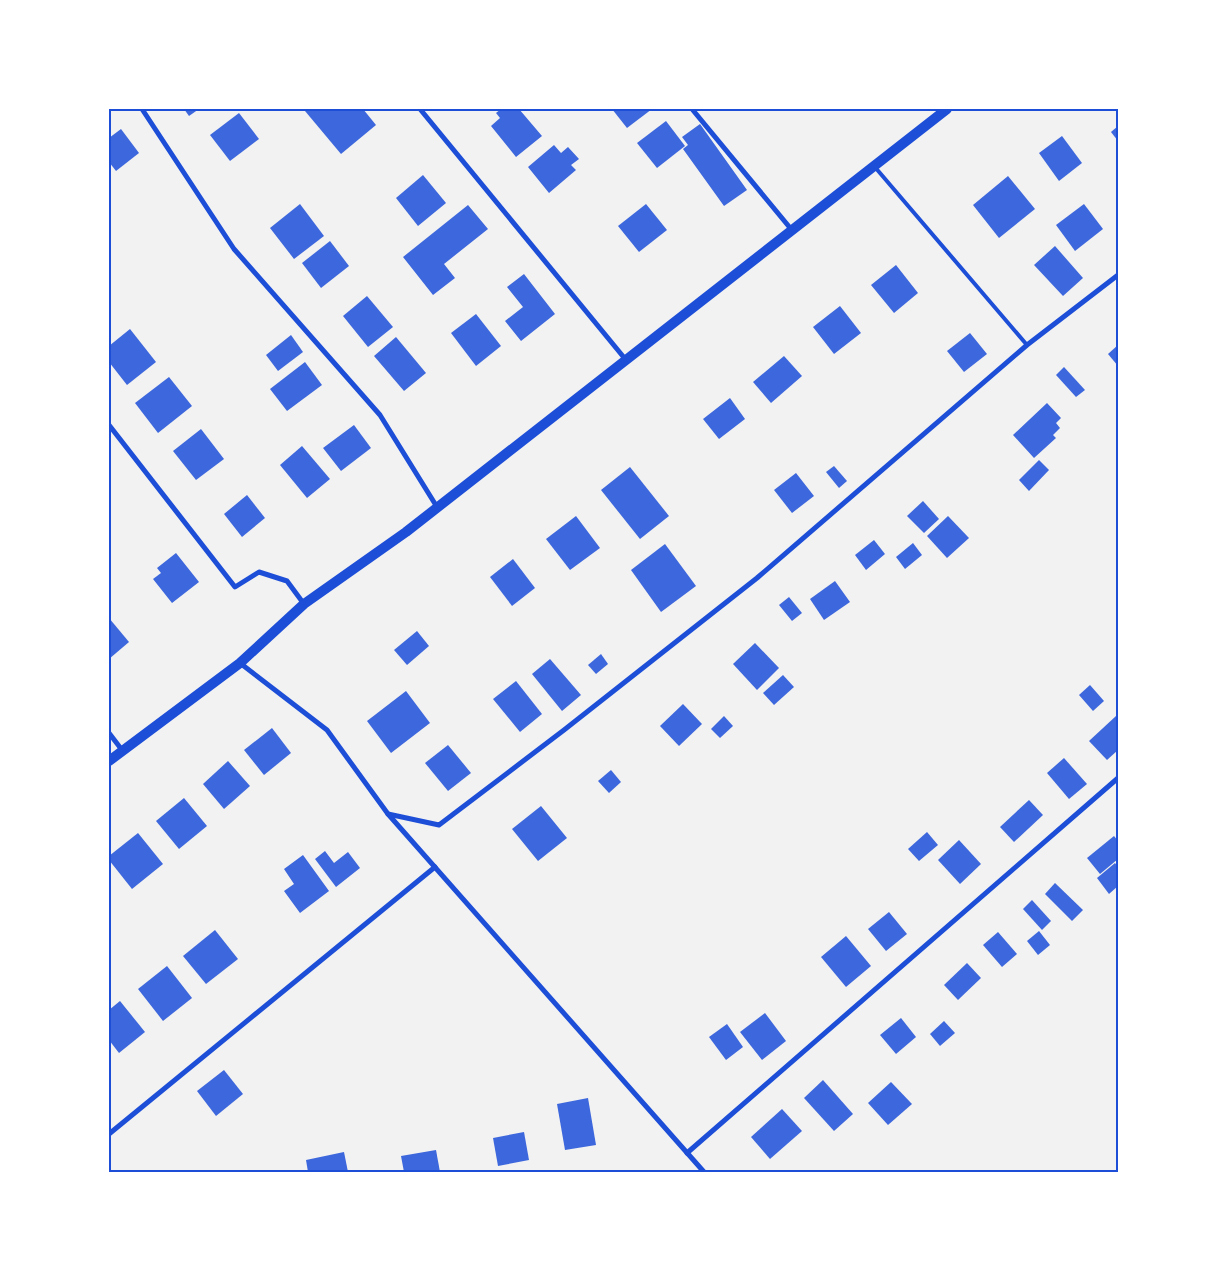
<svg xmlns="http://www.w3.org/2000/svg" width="1227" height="1281" font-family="'PT Sans',sans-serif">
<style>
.building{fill:#3d67dc}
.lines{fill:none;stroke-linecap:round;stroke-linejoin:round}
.service{stroke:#1d4ed8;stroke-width:4}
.minor{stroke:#1d4ed8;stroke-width:5}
.secondary{stroke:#1d4ed8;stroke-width:10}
.neatline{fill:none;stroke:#1d4ed8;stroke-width:2}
</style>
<rect width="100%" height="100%" fill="#f2f2f2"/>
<g class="building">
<polygon points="184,109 199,109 189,116"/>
<polygon points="308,109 363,109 376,125 341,154 305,111"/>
<polygon points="501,109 519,109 542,136 516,157 491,126 500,118 496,113"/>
<polygon points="612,109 652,109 627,128"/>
<polygon points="239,113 259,139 230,161 210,135"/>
<polygon points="666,121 685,146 657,168 637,143"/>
<polygon points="700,124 747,190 724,206 683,149 688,145 682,137"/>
<polygon points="1118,126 1118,141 1111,132"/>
<polygon points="121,129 139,153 116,171 109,162 109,138"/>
<polygon points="1062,136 1082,163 1059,181 1039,153"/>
<polygon points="554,145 561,153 568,147 579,159 571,165 576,170 549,193 528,167"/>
<polygon points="423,175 446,203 418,226 396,198"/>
<polygon points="1008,176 1035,209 999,238 973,205"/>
<polygon points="300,204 324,236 294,259 270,228"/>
<polygon points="646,204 667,230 639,252 618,226"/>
<polygon points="1084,204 1103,229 1075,251 1056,225"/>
<polygon points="468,205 488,229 444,264 455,278 433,295 403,257"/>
<polygon points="330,241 349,266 321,288 302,263"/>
<polygon points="1055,246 1083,278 1063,296 1034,265"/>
<polygon points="896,265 918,293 894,313 871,285"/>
<polygon points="524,274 555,314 521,341 505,321 523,307 507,287"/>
<polygon points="367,296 393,327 368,347 343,316"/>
<polygon points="840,306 861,333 834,354 813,327"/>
<polygon points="476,314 501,346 476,366 451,333"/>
<polygon points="130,329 156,362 127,385 109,362 109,346"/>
<polygon points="970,333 987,354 964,372 947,351"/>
<polygon points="291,335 303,352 278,371 266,355"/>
<polygon points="396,337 426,373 404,391 374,356"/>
<polygon points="1118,345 1118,366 1108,354"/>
<polygon points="784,356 802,376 771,403 753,382"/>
<polygon points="305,362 322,385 287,411 270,389"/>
<polygon points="1064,367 1085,390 1076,397 1056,375"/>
<polygon points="169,377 192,406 158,433 135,403"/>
<polygon points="730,398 745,419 719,439 703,419"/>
<polygon points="1047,403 1061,418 1056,423 1060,428 1053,435 1056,438 1034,458 1013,435"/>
<polygon points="354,425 371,448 341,471 323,448"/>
<polygon points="201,429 224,459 196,480 173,451"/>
<polygon points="302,446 330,479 307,498 280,465"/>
<polygon points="1039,460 1049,470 1029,491 1019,480"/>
<polygon points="834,466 847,481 839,488 826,472"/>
<polygon points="630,467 669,516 640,539 601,490"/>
<polygon points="796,473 814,496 792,513 774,490"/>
<polygon points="247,495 265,518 242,537 224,514"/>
<polygon points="923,501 939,519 924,533 907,516"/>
<polygon points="576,516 600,548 570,570 546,539"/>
<polygon points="948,516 969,538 947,558 927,536"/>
<polygon points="874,540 885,554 866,570 855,555"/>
<polygon points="913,543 922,555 905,569 896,557"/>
<polygon points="665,544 696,586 661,612 631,570"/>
<polygon points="176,553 199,582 172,603 153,579 161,573 157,568"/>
<polygon points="513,559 535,588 512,606 490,577"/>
<polygon points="835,581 850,602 824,620 810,599"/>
<polygon points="789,597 802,613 792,621 779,605"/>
<polygon points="109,618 129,642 109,659"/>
<polygon points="417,631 429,646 407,665 394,650"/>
<polygon points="755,643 779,668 757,690 733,664"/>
<polygon points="601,654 608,664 596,674 588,665"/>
<polygon points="550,659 581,695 562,711 532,674"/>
<polygon points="783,675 794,687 774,705 763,693"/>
<polygon points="516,681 542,714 520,732 493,699"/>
<polygon points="1090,685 1104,701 1093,711 1079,695"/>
<polygon points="406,691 430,723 391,753 367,721"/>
<polygon points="683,704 702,724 679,746 660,726"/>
<polygon points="724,716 733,726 720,738 711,729"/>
<polygon points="1116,716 1118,718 1118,750 1107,760 1089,741"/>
<polygon points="272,728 291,753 264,775 244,750"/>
<polygon points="448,745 471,773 448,791 425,763"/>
<polygon points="1064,758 1087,784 1069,799 1047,773"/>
<polygon points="228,761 250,786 224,809 203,784"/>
<polygon points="611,770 621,782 609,793 598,781"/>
<polygon points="184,798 207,826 179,849 156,821"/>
<polygon points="1029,800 1043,815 1014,842 1000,827"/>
<polygon points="541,806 567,838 538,861 512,829"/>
<polygon points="927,832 938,845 919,861 908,849"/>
<polygon points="138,833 163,864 132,889 109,860 109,856"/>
<polygon points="1114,836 1118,841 1118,859 1100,874 1087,858"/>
<polygon points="959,840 981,864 960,884 938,860"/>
<polygon points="325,851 334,863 348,852 360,868 336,887 315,859"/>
<polygon points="303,855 329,891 300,913 284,891 294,884 284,869"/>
<polygon points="1115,863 1118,867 1118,886 1109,894 1097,878"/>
<polygon points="1055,883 1083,910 1072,921 1045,894"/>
<polygon points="1032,900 1051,921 1042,930 1023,909"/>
<polygon points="889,912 907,934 886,951 868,929"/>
<polygon points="215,930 238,959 206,984 183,956"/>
<polygon points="1039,931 1050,945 1038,955 1027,941"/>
<polygon points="998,932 1017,954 1002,967 983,945"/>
<polygon points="846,936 871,966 846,987 821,957"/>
<polygon points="967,963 981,978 958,1000 944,985"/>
<polygon points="167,966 192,998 163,1021 138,989"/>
<polygon points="120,1001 145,1032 119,1053 109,1040 109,1010"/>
<polygon points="765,1013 786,1041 762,1060 740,1032"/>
<polygon points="901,1018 916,1037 896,1054 880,1035"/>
<polygon points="944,1021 955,1033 940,1046 930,1034"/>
<polygon points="727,1024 743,1047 726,1060 709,1037"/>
<polygon points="224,1070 243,1094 216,1116 197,1091"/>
<polygon points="823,1080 853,1114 834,1131 804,1098"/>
<polygon points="891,1082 912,1104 888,1125 868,1103"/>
<polygon points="588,1098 596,1145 565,1150 557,1104"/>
<polygon points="782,1109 802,1131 770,1159 751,1137"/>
<polygon points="524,1132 529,1160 498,1166 493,1138"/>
<polygon points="436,1150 440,1172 404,1172 401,1156"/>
<polygon points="344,1152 348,1172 308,1172 306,1160"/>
</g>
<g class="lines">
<polyline class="service" points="874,166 1027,345"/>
<g class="minor">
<polyline points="142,109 234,249 380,415 437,507"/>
<polyline points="420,109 626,360"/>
<polyline points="692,109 791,229"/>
<polyline points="109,425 235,587 259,572 287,581 304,604"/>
<polyline points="240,663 327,730 388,814 704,1172"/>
<polyline points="109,733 122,750"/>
<polyline points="388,814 439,825 564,730 757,578 1027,345 1118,275"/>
<polyline points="109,1134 435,867"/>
<polyline points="687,1153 1118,778"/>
</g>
<polyline class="secondary" points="109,761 240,663 304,604 406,532 947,109"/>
</g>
<rect width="1227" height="1281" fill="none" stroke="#ffffff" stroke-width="220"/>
<rect x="110" y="110" width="1007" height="1061" class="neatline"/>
</svg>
